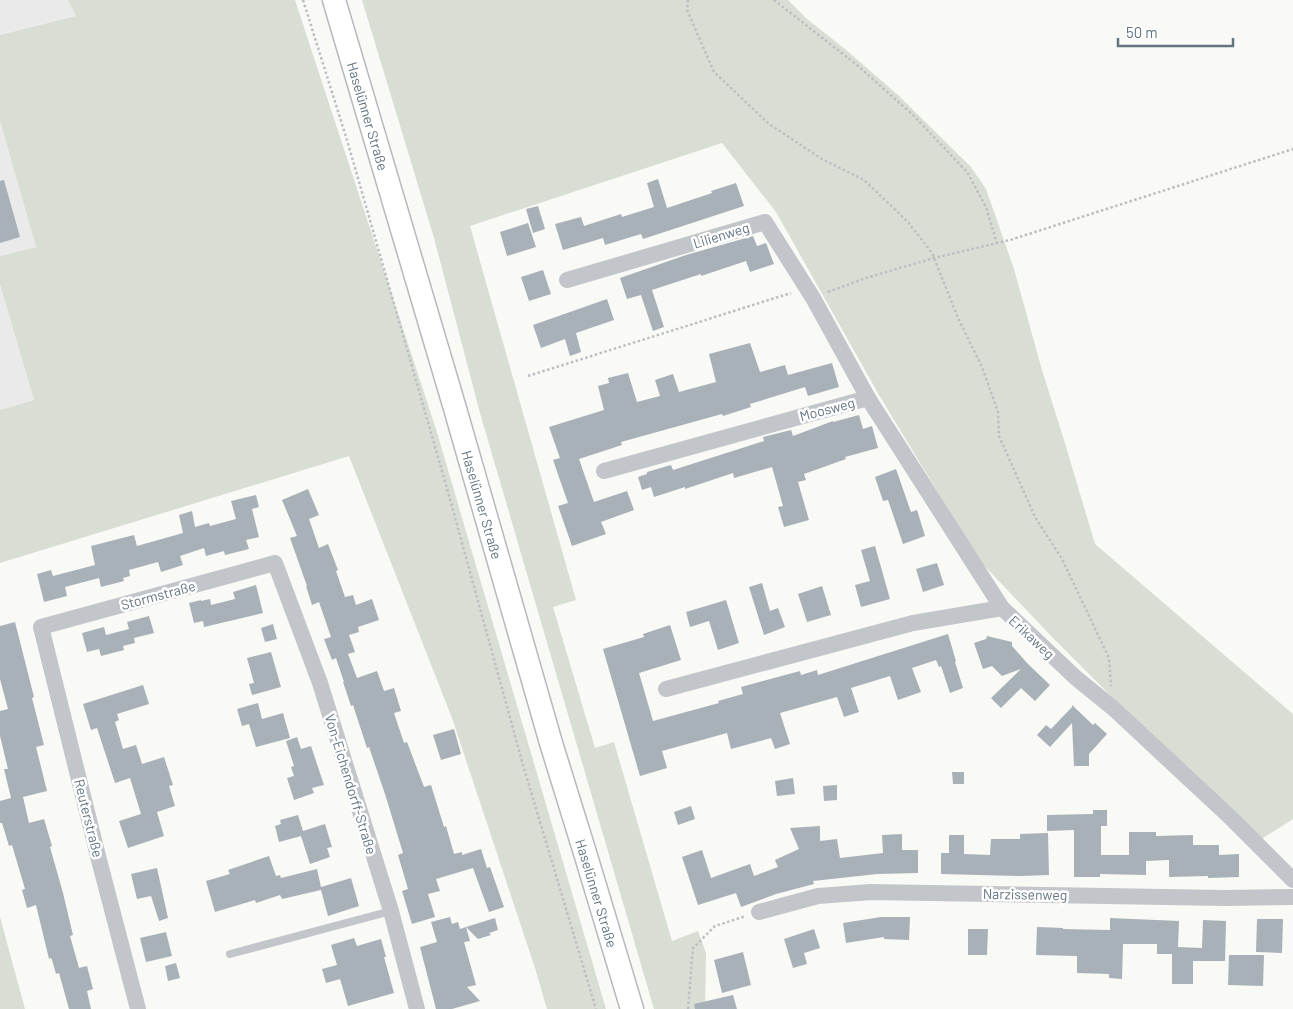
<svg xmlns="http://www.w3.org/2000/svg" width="1293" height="1009" font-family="Barlow,sans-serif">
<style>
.built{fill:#e9eae9}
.green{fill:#d9ded5}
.building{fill:#a8b1b7}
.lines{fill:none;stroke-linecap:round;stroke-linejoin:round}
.secondary-casing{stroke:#b4babe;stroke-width:25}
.path{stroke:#bcbfc1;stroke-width:2.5;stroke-dasharray:2.5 2.5;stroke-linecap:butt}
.lane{stroke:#c2c6ca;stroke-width:8}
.street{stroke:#c2c6ca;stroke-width:16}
.secondary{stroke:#fff;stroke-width:22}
.labels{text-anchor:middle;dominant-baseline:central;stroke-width:5;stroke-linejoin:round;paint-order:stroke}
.street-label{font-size:14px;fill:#647581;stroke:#fff}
</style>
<rect width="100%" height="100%" fill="#f9f9f6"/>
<g class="built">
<polygon points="0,0 68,0 76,16 0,35"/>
<polygon points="0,121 36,247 0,256"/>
<polygon points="0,286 34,400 0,410"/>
</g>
<g class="green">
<polygon points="68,0 295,0 436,429 606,1009 547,1009 535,968 452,718 349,456 0,563 0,410 34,400 0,285 0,256 36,247 0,121 0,35 76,16"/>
<polygon points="362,0 788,0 807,19 845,49 898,95 971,167 986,189 1014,269 1042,370 1064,440 1095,544 1293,714 1293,819 1260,840 1174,759 1053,638 978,559 879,395 776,212 722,143 470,226 576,600 553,607 595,748 614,742 672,941 698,931 706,953 705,1009 654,1009 480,413 434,238"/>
<polygon points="0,917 25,1009 0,1009"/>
</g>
<g class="building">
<polygon points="658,179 667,208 712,193 711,191 736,183 744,206 643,239 641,234 605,245 603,238 563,250 555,224 581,217 584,226 621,214 622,217 654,207 647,183"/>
<polygon points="4,180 20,237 0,243 0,181"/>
<polygon points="538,206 545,229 533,233 526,209"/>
<polygon points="528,223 536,247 507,256 500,232"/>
<polygon points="753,236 757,246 766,243 774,264 750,272 746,261 701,276 701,274 652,290 664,327 653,331 641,295 627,299 620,278 686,255"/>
<polygon points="543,270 551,294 529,301 521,277"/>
<polygon points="607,299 614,320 576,333 581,352 570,356 565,339 541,348 533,325"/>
<polygon points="750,343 760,372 785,365 788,375 832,363 839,387 808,396 805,387 750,404 751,407 723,416 722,414 621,442 622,445 579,459 594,502 627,491 634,510 601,522 606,534 572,546 558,506 568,503 553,460 560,458 549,427 604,410 598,386 609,383 608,378 628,373 637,402 660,396 655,380 673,374 679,392 716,382 709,354"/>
<polygon points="859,415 863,429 872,426 878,448 845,457 846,459 804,474 806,480 798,482 809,520 784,527 778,507 783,506 772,467 734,478 733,473 685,489 685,487 654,497 651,487 642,490 638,477 647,474 647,472 671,465 673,470 764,441 763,437 791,430 793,436 833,421 833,422"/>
<polygon points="896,469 911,512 917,510 925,536 903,544 888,500 883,501 875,477"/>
<polygon points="308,489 319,515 309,519 319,548 328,544 338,570 336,571 345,597 353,595 356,605 372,599 379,620 358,627 359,632 349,635 355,652 348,654 357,678 377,671 384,691 394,688 401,711 394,713 404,743 407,742 424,787 431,785 444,827 446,826 454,854 462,852 462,855 481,849 487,868 490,867 504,907 489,912 473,868 436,879 440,891 428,894 435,917 412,924 402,891 408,889 398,855 403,853 385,794 369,747 367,748 353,705 351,706 343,682 344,682 336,658 332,660 324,639 331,637 319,602 312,605 306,586 307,586 290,538 297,536 282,500"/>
<polygon points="256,495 259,507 252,509 259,537 246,540 249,549 225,555 224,551 206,556 204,548 180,556 183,565 161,572 158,562 129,570 130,576 123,578 124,581 101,587 99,578 65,587 67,596 44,602 37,574 51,570 53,576 95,565 91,546 134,535 137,546 183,533 179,515 192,511 195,527 209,523 210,526 236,519 231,501"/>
<polygon points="875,546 890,599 861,607 855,585 870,581 861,550"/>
<polygon points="937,563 944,585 923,592 916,569"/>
<polygon points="762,583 770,611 778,608 785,627 764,635 749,587"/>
<polygon points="256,585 263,613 204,627 203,621 194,623 189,603 201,600 201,601 210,599 211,605 235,599 233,592"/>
<polygon points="822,586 831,615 807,622 798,594"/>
<polygon points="726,600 739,643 718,650 709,621 690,627 686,612"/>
<polygon points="149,616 154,633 134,638 135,643 123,646 124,650 101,656 99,649 87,652 82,633 104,627 106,635 129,629 127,622"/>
<polygon points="15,622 34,697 32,698 44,745 36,747 47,791 23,797 29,823 44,819 52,846 50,847 63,893 73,935 70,936 79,968 87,966 93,989 87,991 91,1009 69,1009 59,973 56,974 52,960 51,958 49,959 36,905 27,908 22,890 25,889 12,845 9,846 2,823 0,823 0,801 11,798 4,769 8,769 0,736 0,711 8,709 0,679 0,626"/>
<polygon points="273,624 277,639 265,642 261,628"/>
<polygon points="670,625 681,660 639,673 653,721 719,703 718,701 743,694 741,687 800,671 801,675 817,670 818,675 948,634 956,661 955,662 963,688 950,693 941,666 939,667 936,660 912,668 921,692 898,700 890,676 851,688 859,712 844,717 837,697 780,713 790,744 775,749 771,738 731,749 727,733 662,751 667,768 640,776 603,649 644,637 643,634"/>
<polygon points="987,636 1012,642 1012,646 1027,663 1050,685 1035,701 1021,688 1001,708 991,698 1021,669 1002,676 992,666 983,669 974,643 986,639"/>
<polygon points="271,652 281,687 252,695 249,684 254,683 247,658"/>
<polygon points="143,685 149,704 117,714 119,720 115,722 123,749 136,745 142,764 164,757 173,785 169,786 175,806 157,812 164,836 128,848 119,821 141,814 130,778 115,783 97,728 91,730 83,704"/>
<polygon points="258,703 262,719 283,713 290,738 256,747 249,724 242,726 237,709"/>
<polygon points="1072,705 1093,725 1095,723 1107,734 1089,754 1089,766 1074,766 1072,723 1050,747 1037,735 1046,725 1051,729 1072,707"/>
<polygon points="454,729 461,754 441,760 433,735"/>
<polygon points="297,737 301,749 311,746 324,785 312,788 314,793 294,800 287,778 294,776 291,767 294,766 286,741"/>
<polygon points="952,772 964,772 964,784 953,784"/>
<polygon points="793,778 795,794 777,796 775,781"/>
<polygon points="837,785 837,800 824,801 823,786"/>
<polygon points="691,806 695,819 678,825 674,812"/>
<polygon points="1093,810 1107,810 1107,826 1101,826 1101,855 1129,855 1129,832 1156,832 1156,836 1193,835 1193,845 1219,845 1219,855 1239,854 1239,877 1208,878 1208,876 1169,877 1169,860 1146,861 1146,875 1100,874 1100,877 1074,877 1074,830 1047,831 1047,815 1093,814"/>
<polygon points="298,815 303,831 325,824 332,847 327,848 330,857 310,864 301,836 279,842 275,826 281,824 280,820"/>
<polygon points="820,826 820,841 837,839 840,858 883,853 882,835 902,834 902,850 918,850 918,873 877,874 813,881 814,884 776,894 741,907 736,893 698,905 682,857 702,850 711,878 750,864 754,876 778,867 775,860 799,849 790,828"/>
<polygon points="1048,833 1049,875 1021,876 941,874 941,853 949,853 949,835 964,835 964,854 990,855 991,839 1020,839 1020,834"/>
<polygon points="269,856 276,876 280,875 281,878 317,869 321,887 351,878 359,906 328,916 321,890 282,899 280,895 256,903 255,900 215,912 206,881 230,874 228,870"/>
<polygon points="157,868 168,918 159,921 151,896 137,899 131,874"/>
<polygon points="450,917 452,924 458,922 460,929 466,927 470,941 464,942 476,985 467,987 480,1001 452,1009 436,1009 420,947 437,942 431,922"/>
<polygon points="881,917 910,917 909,940 884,939 884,937 846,943 843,923"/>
<polygon points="495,918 498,930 489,933 491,935 478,939 466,927"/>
<polygon points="1110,918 1179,921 1178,947 1202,948 1203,920 1226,921 1225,961 1193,961 1193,984 1172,984 1172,954 1157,954 1157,944 1123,944 1122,979 1109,978 1109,974 1077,973 1077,956 1036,955 1037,927 1063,928 1063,929 1110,930"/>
<polygon points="1257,919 1283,919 1282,953 1256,952"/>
<polygon points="814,929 820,948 804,953 807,964 793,968 784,939"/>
<polygon points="968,929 988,929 987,955 968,955"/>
<polygon points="166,932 172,956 146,962 140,938"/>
<polygon points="354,938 357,946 381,939 386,957 384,957 394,993 348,1006 340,979 326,983 322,969 337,965 331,945"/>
<polygon points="743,952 751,985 722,993 714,960"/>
<polygon points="1229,955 1264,955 1263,986 1228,985"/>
<polygon points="176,963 180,978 168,981 165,966"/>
<polygon points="733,995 737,1009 695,1009 694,1004"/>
</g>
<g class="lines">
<g class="secondary-casing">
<g id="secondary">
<path id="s1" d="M334 0 454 405 551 743 586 856 632 1009"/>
</g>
</g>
<g class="path">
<polyline points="303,0 347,140 448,492 523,765 596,1009"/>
<polyline points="688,0 687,10 714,72 769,124 822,159 864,180 908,222 932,253 958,318 982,367 998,412 999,436 1035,517 1062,559 1109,658 1111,686"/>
<polyline points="774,0 857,65 913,115 967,172 986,207 997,244"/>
<polyline points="828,292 866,278 934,258 1010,240 1293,149"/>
<polyline points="528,376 791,293"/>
<polyline points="688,1009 693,948 715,926 746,916"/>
</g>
<polyline class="lane" points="230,954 391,911"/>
<g class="street">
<polyline points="567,280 765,222 813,298 868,398 1002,608 1076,678 1113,708 1231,818 1293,880"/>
<polyline points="604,471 868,398"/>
<polyline points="666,689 913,623 1002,608"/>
<polyline points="759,912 818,896 871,892 1225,898 1293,897"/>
<polyline points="138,1009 99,860 41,627 275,563 320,683 391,911 417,1009"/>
</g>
<use href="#secondary" class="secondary"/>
</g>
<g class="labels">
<g class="street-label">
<text stroke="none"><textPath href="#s1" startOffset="121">Haselünner Straße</textPath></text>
<text transform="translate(721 235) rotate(-17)">Lilienweg</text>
<text transform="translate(827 409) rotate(-15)">Moosweg</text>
<text stroke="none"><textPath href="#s1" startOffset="526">Haselünner Straße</textPath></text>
<text transform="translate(158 595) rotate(-15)">Stormstraße</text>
<text transform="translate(1032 637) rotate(43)">Erikaweg</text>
<text transform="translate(351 784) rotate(73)">Von-Eichendorff-Straße</text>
<text transform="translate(89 818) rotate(76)">Reuterstraße</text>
<text stroke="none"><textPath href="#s1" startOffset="931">Haselünner Straße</textPath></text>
<text transform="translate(1025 894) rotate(1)">Narzissenweg</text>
</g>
</g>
<path d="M1118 38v8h115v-8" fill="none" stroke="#647581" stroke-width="2.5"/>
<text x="1126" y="38" font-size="15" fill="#647581" stroke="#ffffff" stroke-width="4" paint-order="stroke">50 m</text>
</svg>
